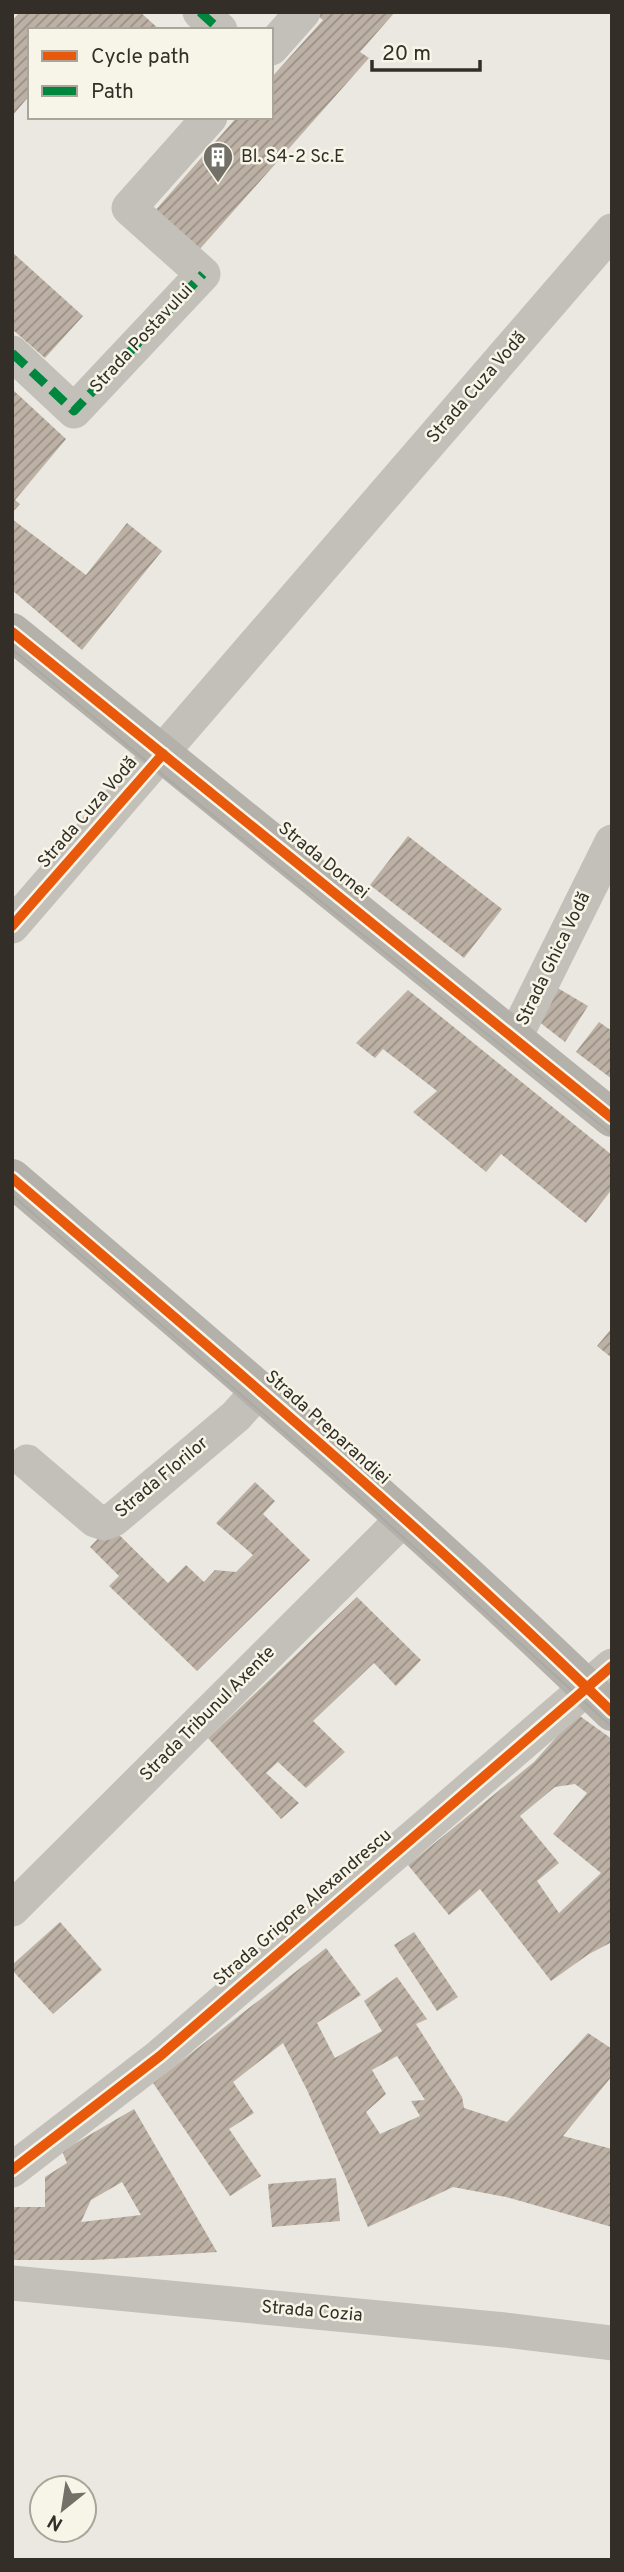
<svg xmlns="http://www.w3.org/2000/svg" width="624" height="2572" font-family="Overpass,sans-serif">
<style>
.building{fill:url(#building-hatch);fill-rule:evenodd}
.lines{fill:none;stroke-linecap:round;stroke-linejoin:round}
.street{stroke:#c3c0ba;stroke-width:35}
.secondary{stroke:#b4b1aa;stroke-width:38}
.tram{stroke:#aba9a4;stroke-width:2}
.quiet{stroke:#00873e;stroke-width:9;stroke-dasharray:18 9;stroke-linecap:butt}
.cycleway-casing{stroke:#f7f4e8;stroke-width:15}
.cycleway{stroke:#e8590c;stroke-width:10}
.labels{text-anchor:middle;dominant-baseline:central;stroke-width:5;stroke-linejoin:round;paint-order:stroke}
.poi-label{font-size:18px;fill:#332f28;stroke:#f7f4e8;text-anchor:start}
.street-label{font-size:18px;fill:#332f28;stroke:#f7f4e8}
</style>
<defs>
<pattern id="building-hatch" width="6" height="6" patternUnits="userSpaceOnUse" patternTransform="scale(1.75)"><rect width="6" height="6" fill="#bcb1a4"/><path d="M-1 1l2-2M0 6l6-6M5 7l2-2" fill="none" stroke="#999086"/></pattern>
</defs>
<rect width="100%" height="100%" fill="#eae8e0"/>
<g class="building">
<polygon points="20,12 140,12 160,30 30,30 30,95 12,116 12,21"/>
<polygon points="318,12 395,12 360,52 369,58 199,250 153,213 237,117 271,117 271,78 323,20 316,15"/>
<polygon points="12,252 83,316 45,358 12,329"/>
<polygon points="12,389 66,439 15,500 20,504 12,513"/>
<polygon points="12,519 86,575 127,523 162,551 82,650 12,590"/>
<polygon points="408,836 502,909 464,958 370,885"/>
<polygon points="556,987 588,1006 565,1042 538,1021"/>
<polygon points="408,990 612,1155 612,1189 586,1223 501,1154 486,1172 413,1112 437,1091 383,1049 375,1058 356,1043"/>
<polygon points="599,1022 612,1031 612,1079 576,1052"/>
<polygon points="612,1328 612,1358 597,1346"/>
<polygon points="255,1482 275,1501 263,1514 310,1560 197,1671 109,1586 119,1576 90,1547 110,1526 168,1583 186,1565 204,1582 215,1570 236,1572 253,1555 216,1523"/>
<polygon points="357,1597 421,1660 396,1686 374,1663 313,1721 345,1752 306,1788 278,1762 266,1773 299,1803 281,1819 208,1738"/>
<path d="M577 1714 612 1739V1942L589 1954 551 1981 480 1889 449 1915 408 1865 534 1762ZM575 1784 587 1793 553 1834 601 1873 559 1913 537 1881 559 1863 520 1816 555 1787Z"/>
<polygon points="60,1922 102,1970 53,2014 12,1970 12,1965"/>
<polygon points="414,1932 458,1997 437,2011 394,1945"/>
<path d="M326 1948 361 1995 317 2023 335 2058 382 2031 364 2001 397 1977 427 2019 416 2024 462 2097 464 2108 507 2122 588 2033 612 2049V2076L563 2136 612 2149V2227L506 2197 453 2187 368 2227 307 2090 283 2043 233 2082 254 2113 229 2129 261 2176 230 2196 153 2083ZM397 2056 425 2100 411 2101 420 2116 380 2134 366 2112 386 2094 372 2070Z"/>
<path d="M134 2109 217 2252 94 2260H12V2207H45V2177L67 2163 62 2151ZM122 2182 141 2215 81 2222 91 2200Z"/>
<polygon points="336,2178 340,2221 272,2227 268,2184"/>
</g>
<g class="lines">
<g class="street">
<polyline points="200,12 220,30"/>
<polyline points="271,48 303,12"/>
<polyline points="12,353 74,411 203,274 129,208 210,117"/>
<polyline points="12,926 612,231"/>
<polyline points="514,1039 612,842"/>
<polyline points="27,1462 95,1520 104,1523 114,1519 236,1416 259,1390"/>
<polyline points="12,1909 403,1519"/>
<polyline points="12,2170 160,2056 612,1666"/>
<polyline points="12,2283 505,2330 612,2343"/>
</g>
<g class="secondary">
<polyline points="12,632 612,1118"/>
<path d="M12 1178C215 1352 420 1525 612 1712"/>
</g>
<g class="tram">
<polyline points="12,649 169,780 612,1134"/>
<polyline points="12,1195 361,1499 612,1727"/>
</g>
<g class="quiet">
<polyline points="200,12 220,30"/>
<polyline points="12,353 74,411 203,274"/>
</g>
<g class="cycleway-casing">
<g id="cycleway">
<polyline points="12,632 612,1118"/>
<polyline points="12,926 163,754"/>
<path d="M12 1178C215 1352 420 1525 612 1712"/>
<polyline points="12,2170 160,2056 612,1666"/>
</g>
</g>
<use href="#cycleway" class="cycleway"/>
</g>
<defs>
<g id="building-pin" transform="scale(1.575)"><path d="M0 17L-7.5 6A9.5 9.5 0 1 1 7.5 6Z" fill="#737068" stroke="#f7f4e8"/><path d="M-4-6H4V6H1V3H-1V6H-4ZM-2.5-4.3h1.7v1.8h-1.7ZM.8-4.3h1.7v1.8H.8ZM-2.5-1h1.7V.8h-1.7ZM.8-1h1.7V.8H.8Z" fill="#fff"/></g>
</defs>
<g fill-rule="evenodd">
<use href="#building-pin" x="218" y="157"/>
</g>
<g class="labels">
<g class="poi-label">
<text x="241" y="157">Bl. S4-2 Sc.E</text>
</g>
<g class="street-label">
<text transform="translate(142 339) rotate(-47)">Strada Postavului</text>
<text transform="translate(477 388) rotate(-49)">Strada Cuza Vodă</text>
<text transform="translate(88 813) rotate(-49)">Strada Cuza Vodă</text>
<text transform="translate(323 861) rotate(39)">Strada Dornei</text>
<text transform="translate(554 959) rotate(-64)">Strada Ghica Vodă</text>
<text transform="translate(327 1428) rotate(42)">Strada Preparandiei</text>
<text transform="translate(162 1478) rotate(-40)">Strada Florilor</text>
<text transform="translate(208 1714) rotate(-45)">Strada Tribunul Axente</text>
<text transform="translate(303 1908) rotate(-41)">Strada Grigore Alexandrescu</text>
<text transform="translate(312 2312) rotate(5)">Strada Cozia</text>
</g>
</g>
<rect width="624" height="2572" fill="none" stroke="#332f28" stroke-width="28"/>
<rect x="28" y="28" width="245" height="91" fill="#f7f4e8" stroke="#a9a59b" stroke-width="2"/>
<rect x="42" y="51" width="35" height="10" fill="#e8590c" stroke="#a9a59b" stroke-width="2"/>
<text x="91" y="63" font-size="21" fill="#332f28">Cycle path</text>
<rect x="42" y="86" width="35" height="10" fill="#00873e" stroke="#a9a59b" stroke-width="2"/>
<text x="91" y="98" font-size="21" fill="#332f28">Path</text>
<g transform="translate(63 2509) rotate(210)"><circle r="33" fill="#f7f4e8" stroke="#a9a59b" stroke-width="2"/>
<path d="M0-5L12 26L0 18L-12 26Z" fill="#737068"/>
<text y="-10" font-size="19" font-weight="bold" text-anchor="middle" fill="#332f28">N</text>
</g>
<path d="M372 60v10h108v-10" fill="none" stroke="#332f28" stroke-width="3.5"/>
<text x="382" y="60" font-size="21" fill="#332f28" stroke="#f7f4e8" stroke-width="5" paint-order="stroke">20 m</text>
</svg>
